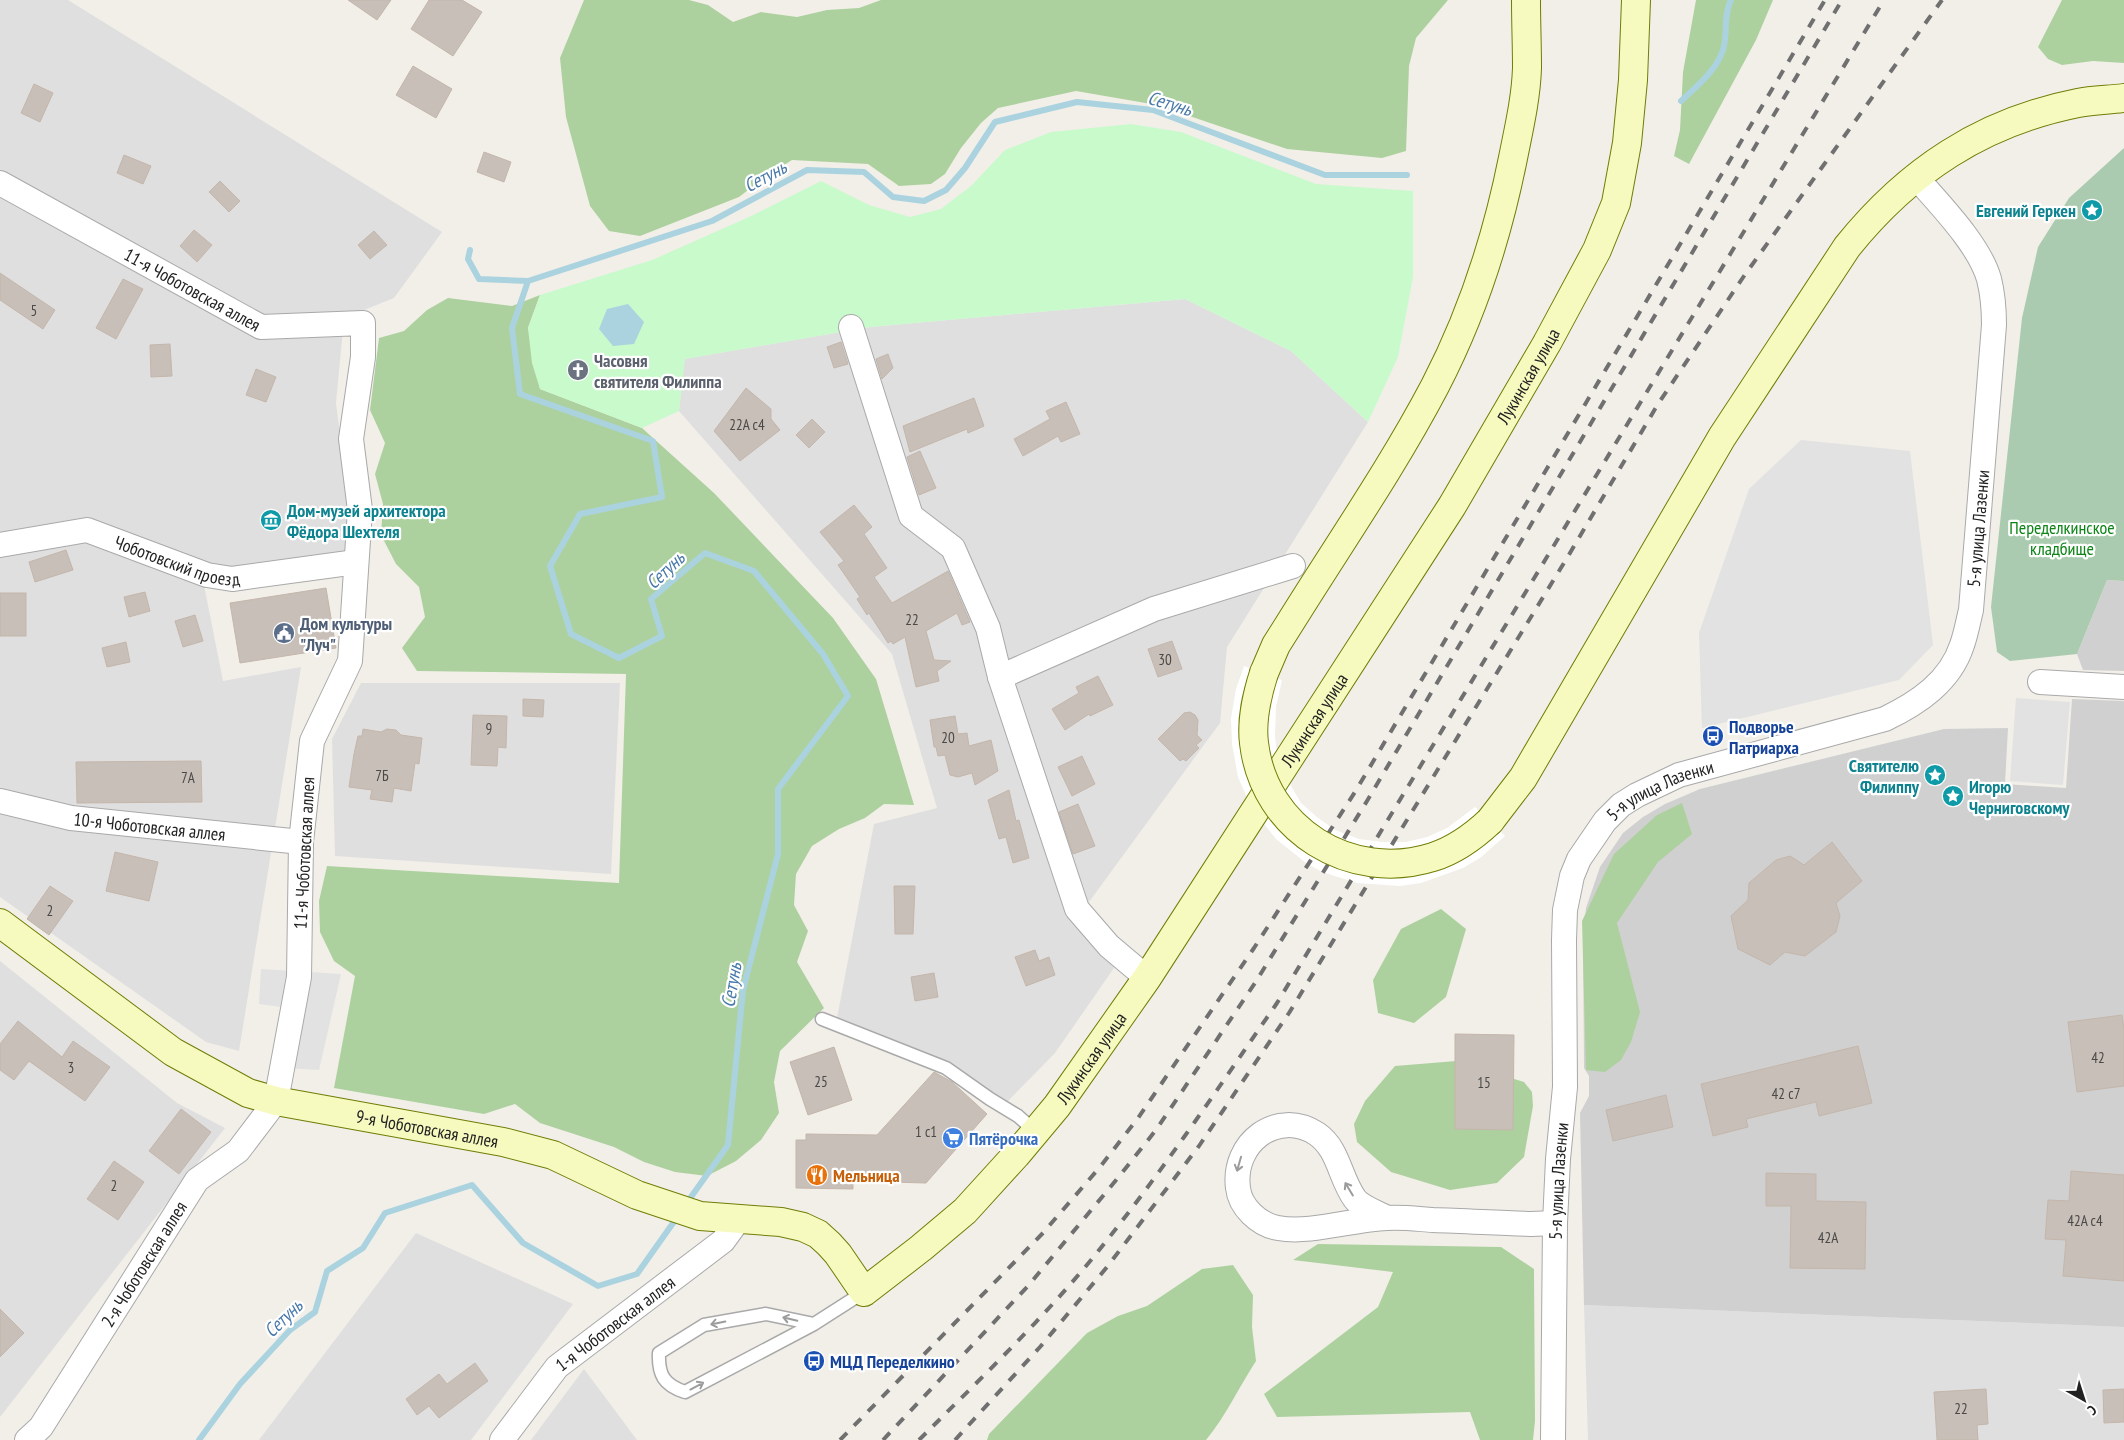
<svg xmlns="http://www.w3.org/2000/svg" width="2124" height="1440" font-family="'PT Sans Narrow',sans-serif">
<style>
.residential{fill:#e0dfdf}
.religious{fill:#d0d0d0}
.forest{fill:#add19e}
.cemetery{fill:#aacbaf}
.park{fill:#c8facc}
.parking{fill:#e2e2e2}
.water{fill:#aad3df}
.pier{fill:#fff}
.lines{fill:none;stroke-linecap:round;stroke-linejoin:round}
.stream{stroke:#aad3df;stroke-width:6}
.building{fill:#c7bfb8;stroke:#c4b6ab}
.lane-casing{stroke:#a9a9a9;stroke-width:15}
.street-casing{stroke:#a9a9a9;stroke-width:26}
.secondary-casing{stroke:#707d05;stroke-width:30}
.lane{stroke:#fff;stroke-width:12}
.street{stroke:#fff;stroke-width:24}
.secondary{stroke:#f7fabf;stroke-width:28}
.rail{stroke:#707070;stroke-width:4;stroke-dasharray:10 10;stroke-linecap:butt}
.secondary-bridge-casing{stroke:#707d05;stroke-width:30;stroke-linecap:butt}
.secondary-bridge{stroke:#f7fabf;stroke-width:28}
.oneway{stroke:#9c9c9c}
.labels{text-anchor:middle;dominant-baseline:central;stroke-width:4.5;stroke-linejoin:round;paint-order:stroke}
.number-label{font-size:15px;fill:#4b4948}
.culture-label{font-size:18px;font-weight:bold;fill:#0d838f;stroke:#fff;text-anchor:end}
.street-label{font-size:18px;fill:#222;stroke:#fff}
.worship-label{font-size:18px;font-weight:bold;fill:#5b616d;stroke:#fff;text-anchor:start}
.park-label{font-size:18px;fill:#0c8416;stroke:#fff}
.service-label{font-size:18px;font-weight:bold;fill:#4e5e75;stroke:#fff;text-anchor:start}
.transit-label{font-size:18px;font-weight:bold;fill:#164399;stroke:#fff;text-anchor:start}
.shop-label{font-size:18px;font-weight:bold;fill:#366cbe;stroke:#fff;text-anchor:start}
.food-label{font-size:18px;font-weight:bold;fill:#c56008;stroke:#fff;text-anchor:start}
.water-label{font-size:19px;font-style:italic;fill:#4a7aab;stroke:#fff}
</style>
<rect width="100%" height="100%" fill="#f2efe9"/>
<g class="residential">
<polygon points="0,0 68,0 442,232 394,298 344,318 336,403 349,506 348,553 244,570 200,565 223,681 301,667 239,1051 206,1042 0,897"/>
<polygon points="1185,299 1291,351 1368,422 1227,647 1220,723 1075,921 1114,968 1055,1053 1007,1102 929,1054 837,1018 874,824 937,808 892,654 679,411 684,359 870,327"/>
<polygon points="361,683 620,683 611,874 335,856 332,739"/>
<polygon points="0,961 177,1103 225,1128 0,1417"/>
<polygon points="416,1233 573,1304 471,1440 259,1440"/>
<polygon points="1584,1305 2124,1327 2124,1440 1588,1440"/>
<polygon points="584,1369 637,1440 531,1440"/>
</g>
<g class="religious">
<polygon points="2107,580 2124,581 2124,671 2083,670 2077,654"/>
<polygon points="2072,699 2124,701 2124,1327 1584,1305 1580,1113 1589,1096 1589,1076 1584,1068 1583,936 1586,908 1600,867 1623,833 1643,817 1665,804 1700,789 1944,729 2008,728 2005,784 2066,788"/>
</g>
<g class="forest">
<polygon points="584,0 689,0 708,5 733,22 761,12 797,17 827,10 859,8 881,0 1448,0 1416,38 1409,66 1406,151 1382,158 1287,149 1157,105 1076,91 998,108 981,123 961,148 945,174 931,184 899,186 868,164 792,160 765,177 739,197 640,236 609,231 590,206 566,117 560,58"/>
<polygon points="1696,0 1773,0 1756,40 1689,164 1674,156 1680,130 1683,72"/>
<polygon points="2062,0 2124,0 2124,63 2093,61 2062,65 2048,59 2038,47"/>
<polygon points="540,295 528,328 540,389 642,428 714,493 833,618 876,679 914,805 884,804 865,818 839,829 812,846 796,874 794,905 808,931 797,962 824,1008 780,1051 774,1082 779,1113 761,1140 736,1161 707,1176 675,1172 644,1162 614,1147 540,1123 515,1104 484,1114 334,1088 355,976 334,961 320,932 319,901 327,866 619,883 626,674 417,671 402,648 425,617 419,587 396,564 381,535 383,504 375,474 385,443 370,410 379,338 404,331 427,310 448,298 512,306"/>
<polygon points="1682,803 1692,834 1658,862 1617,923 1640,1012 1631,1042 1621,1060 1605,1072 1586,1070 1582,921 1614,854 1657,815"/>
<polygon points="1441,909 1466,929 1446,997 1414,1023 1378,1013 1373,980 1401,929"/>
<polygon points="1456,1061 1524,1082 1532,1092 1533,1106 1524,1157 1497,1183 1450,1190 1391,1172 1357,1142 1354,1124 1365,1101 1395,1066"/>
<polygon points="1318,1244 1501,1247 1534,1269 1535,1421 1533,1440 1480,1440 1470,1412 1277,1417 1264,1394 1378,1307 1393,1272 1293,1260"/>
<path d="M1233 1265 1253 1295 1252 1327 1256 1361C1239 1387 1226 1416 1206 1440H987L989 1434 1087 1333 1118 1316 1147 1306 1202 1269Z"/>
</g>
<polygon class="cemetery" points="2124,148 2124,581 2107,580 2077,654 2010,661 1997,652 1991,607 2022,318 2038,247 2069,198"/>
<polygon class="park" points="1131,124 1181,132 1316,184 1413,191 1413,277 1398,357 1368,422 1291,351 1185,299 870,327 685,359 679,411 642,428 540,389 532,363 528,328 540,295 652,260 749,217 821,181 869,205 910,217 941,209 971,186 1005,150 1051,132"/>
<g class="parking">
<polygon points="1801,440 1910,451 1933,645 1899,680 1702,728 1699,633 1749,489"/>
<polygon points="2016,698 2070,702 2063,785 2010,781"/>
<polygon points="261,969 341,974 319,1070 286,1068 296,1009 259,1004"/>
</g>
<polygon class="water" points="628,304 644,322 634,344 613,346 599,329 607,309"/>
<polygon class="pier" points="1244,666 1282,680 1276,707 1275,736 1277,755 1284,774 1301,803 1317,817 1335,830 1359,839 1382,842 1406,842 1427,837 1447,828 1475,807 1505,836 1480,858 1463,868 1421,883 1400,886 1357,883 1322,872 1306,863 1276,839 1261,820 1249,802 1238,777 1232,744 1231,718 1236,689"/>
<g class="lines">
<g class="stream">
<path d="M1681 101C1697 86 1716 71 1723 50 1728 34 1723 16 1731 0"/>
<polyline points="470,250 468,259 479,279 528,281"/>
<polyline points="686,1204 728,1145 743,990 778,854 778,789 848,696 823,654 754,571 705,553 651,599 662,636 619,658 571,634 550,566 580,514 662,497 653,441 520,394 512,328 528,281 712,221 807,170 864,172 893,197 924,201 946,190 965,168 995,122 1077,102 1153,110 1325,175 1407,175"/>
<polyline points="199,1440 240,1384 290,1330 315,1312 327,1271 363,1248 385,1213 472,1185 523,1243 598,1286 637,1274 678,1216"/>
</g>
</g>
<g class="building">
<polygon points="348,0 391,0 377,20"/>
<polygon points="429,0 462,0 482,12 453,56 411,29"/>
<polygon points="413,66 452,89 436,118 396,95"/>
<polygon points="34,84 53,93 40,122 21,113"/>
<polygon points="484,152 511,162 504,182 477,172"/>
<polygon points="124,155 151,166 143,184 117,173"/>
<polygon points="220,181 240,201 229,212 209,192"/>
<polygon points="194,230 212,245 197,262 180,246"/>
<polygon points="374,231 387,245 370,259 358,245"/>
<polygon points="0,273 55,310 43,329 0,300"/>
<polygon points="123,279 143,289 116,339 96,328"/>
<polygon points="841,342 848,364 834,368 827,347"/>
<polygon points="170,344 172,376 151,377 150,345"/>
<polygon points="888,354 893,368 882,379 876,359"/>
<polygon points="256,369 276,377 266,402 246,395"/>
<polygon points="746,388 771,409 771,419 780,430 740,461 714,431"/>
<polygon points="974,398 984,426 968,433 967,429 910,452 903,426"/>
<polygon points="1066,402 1080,434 1061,442 1058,436 1023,456 1014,439 1050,419 1046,411"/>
<polygon points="812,419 825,432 809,448 796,435"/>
<polygon points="920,451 936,488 919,495 907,457"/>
<polygon points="854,505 872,527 864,534 887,568 874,577 892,603 948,571 970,622 962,625 957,613 926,631 934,660 951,661 937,671 939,681 916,687 905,637 893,644 891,641 888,643 869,613 867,615 857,599 860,597 838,565 844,561 820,532"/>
<polygon points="66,550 73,570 35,582 29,562"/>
<polygon points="326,588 336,648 240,663 230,603"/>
<polygon points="145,592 150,611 129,617 124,597"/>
<rect x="0" y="593" width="26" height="43"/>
<polygon points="195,615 203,641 183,647 175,621"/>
<polygon points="1172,641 1182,669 1158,677 1148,649"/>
<polygon points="126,642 130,662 107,667 102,648"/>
<polygon points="1098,676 1113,705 1090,716 1089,714 1065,730 1052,709 1079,693 1076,687"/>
<polygon points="523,699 544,700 543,717 523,716"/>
<polygon points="1190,712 1195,715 1198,720 1197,735 1202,740 1196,745 1199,748 1186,761 1183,759 1180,761 1158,739 1184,713"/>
<polygon points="473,715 507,716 506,748 498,747 497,766 471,765"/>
<polygon points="955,716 958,734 967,733 969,746 991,740 998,771 975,785 972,773 958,777 950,775 945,755 938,756 936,747 934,747 930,720"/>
<polygon points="363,729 381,732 387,729 396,730 401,735 422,738 419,764 415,763 411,791 394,788 392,802 370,799 372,790 349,787 354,754 358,736 362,736"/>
<polygon points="1082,756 1095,784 1072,796 1058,767"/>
<polygon points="201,761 202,802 77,803 76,762"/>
<polygon points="1009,790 1016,821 1019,820 1029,858 1013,863 1006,837 999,839 988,800"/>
<polygon points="1078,804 1095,846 1073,854 1059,812"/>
<polygon points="1832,842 1862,881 1836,903 1840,916 1836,932 1805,956 1785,952 1770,965 1738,949 1731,916 1748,900 1749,883 1776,860 1790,856 1804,865"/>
<polygon points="115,852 158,862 149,901 106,891"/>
<polygon points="50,886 73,901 49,935 27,919"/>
<polygon points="894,886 915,886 913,934 895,934"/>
<polygon points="1035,950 1039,961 1049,957 1055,975 1026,986 1015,957"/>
<polygon points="934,973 938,997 915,1001 911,977"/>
<polygon points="2122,1015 2124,1029 2124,1086 2077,1092 2068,1022"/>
<polygon points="18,1021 62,1057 73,1041 110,1067 85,1101 29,1061 14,1080 0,1070 0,1044"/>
<polygon points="1455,1034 1514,1035 1513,1130 1455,1129"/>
<polygon points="1858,1046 1872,1103 1819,1116 1816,1102 1746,1119 1748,1127 1713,1136 1701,1084"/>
<polygon points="834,1047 852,1100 808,1115 790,1062"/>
<polygon points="934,1072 952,1082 987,1114 926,1183 853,1181 853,1189 796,1188 796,1140 806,1140 806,1134 877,1135"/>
<polygon points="1666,1095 1673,1127 1613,1141 1606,1110"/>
<polygon points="181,1109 211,1132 179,1174 149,1151"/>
<polygon points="114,1161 144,1182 118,1220 87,1199"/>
<polygon points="2071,1171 2124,1175 2124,1281 2063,1276 2066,1240 2045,1239 2048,1200 2069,1201"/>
<polygon points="1766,1173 1816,1174 1816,1201 1866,1202 1865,1269 1790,1268 1791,1206 1766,1206"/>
<polygon points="0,1309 24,1333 0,1357"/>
<polygon points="475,1363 488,1381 439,1418 429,1406 417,1415 406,1399 439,1374 447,1384"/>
<polygon points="1986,1389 1988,1424 1977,1425 1978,1440 1937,1440 1934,1392"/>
<polygon points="2124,1389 2124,1422 2104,1423 2103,1390"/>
</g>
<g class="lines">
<g class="lane-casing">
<g id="lane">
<polyline points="822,1019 946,1068 990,1099 1018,1116 1036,1132"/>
<path d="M814 1324 766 1314 704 1325 659 1353C658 1375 664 1385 685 1392L814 1324 864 1292"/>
</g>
</g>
<g class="street-casing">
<g id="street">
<path id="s1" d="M0 183 261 327 363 323V357L351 439 360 510 350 661 312 741 301 842 299 977 276 1101 238 1151 197 1180 41 1427 27 1440"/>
<polyline points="851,327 911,516 953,548 988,628 1000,677 1077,909 1109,946 1147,978"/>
<path id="s2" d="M0 545 87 530 207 575 232 579 356 562"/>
<polyline points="1000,677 1154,609 1293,566"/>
<polyline points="2040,682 2124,687"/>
<path id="s3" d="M0 801 71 818 301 842"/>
<path d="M1387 1218C1378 1213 1361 1207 1355 1199 1340 1179 1339 1149 1317 1134 1277 1108 1232 1143 1238 1188 1240 1207 1259 1225 1278 1228 1311 1234 1353 1219 1387 1218 1402 1217 1418 1219 1433 1220 1466 1221 1498 1223 1531 1224L1555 1223"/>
<path id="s4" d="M502 1440 557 1367 723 1241 739 1219"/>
<path id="s5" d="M1553 1440 1555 1223 1558 1159 1565 1087 1564 940 1565 910 1572 876 1579 859 1605 821 1621 805 1637 795 1679 775 1885 719C1918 703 1950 682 1962 645 1966 634 1968 622 1971 610L1994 325C1994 310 1993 295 1989 279 1979 244 1939 204 1915 176"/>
</g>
</g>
<g class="secondary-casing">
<g id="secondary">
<path d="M1264 673 1276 645 1293 618C1341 541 1393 466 1435 386 1473 313 1497 238 1513 158 1519 128 1526 98 1527 68 1527 45 1526 23 1526 0"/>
<path d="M1490 821 1523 778 1722 437 1847 247C1908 171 1982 122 2078 103 2093 100 2109 100 2124 98"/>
<path id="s6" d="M0 923 173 1052 248 1093 276 1101 503 1142 553 1155 637 1195 700 1216 781 1222 803 1227 818 1234 829 1244 838 1254 864 1292 921 1248 965 1211 1016 1155 1057 1106 1147 978 1452 506 1547 343 1597 250 1616 203 1627 143 1633 80 1636 0"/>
</g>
</g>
<use href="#lane" class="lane"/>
<use href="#street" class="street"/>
<use href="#secondary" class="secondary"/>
<g class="rail">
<polyline points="840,1440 1042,1234 1100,1167 1138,1118 1254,948 1355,792 1825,0"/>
<polyline points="883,1440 1028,1286 1117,1179 1156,1130 1255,983 1367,801 1842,0"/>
<path d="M919 1440C977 1382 1038 1324 1091 1260 1158 1178 1217 1090 1277 1003L1884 0"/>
<polyline points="955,1440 1040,1347 1107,1267 1199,1146 1289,1013 1567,558 1658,404 1744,276 1942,0"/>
</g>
<g class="secondary-bridge-casing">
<path id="secondary-bridge" d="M1264 673C1257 695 1251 719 1254 743 1264 830 1351 883 1433 857 1455 850 1473 837 1490 821"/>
</g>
<use href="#secondary-bridge" class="secondary-bridge"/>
</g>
<defs><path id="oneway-shaft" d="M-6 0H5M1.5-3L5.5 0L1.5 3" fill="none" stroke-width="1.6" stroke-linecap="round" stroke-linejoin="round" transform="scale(1.25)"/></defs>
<g class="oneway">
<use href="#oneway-shaft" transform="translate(1239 1164) rotate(106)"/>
<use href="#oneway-shaft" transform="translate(1349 1189) rotate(-121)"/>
<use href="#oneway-shaft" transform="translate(790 1319) rotate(-167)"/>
<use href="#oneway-shaft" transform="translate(718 1323) rotate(169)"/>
<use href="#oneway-shaft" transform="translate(697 1386) rotate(-28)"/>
</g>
<defs>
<g id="sight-disc" transform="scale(1.125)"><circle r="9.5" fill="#0f9aa8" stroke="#fff"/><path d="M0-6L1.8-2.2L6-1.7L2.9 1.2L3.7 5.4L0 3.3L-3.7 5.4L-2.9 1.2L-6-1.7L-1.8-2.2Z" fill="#fff"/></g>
<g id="church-disc" transform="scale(1.125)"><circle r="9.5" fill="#6b7280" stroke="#fff"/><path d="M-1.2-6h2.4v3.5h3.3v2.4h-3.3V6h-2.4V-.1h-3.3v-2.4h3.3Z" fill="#fff"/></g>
<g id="museum-disc" transform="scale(1.125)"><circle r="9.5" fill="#0f9aa8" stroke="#fff"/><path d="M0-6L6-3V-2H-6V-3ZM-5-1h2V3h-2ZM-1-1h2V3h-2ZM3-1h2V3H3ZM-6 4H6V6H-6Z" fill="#fff"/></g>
<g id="civic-disc" transform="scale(1.125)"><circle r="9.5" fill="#5c6f8a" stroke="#fff"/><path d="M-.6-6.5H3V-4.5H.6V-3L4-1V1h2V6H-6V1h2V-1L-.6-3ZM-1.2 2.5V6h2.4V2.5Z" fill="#fff"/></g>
<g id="bus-disc" transform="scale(1.125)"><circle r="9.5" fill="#1a4fb4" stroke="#fff"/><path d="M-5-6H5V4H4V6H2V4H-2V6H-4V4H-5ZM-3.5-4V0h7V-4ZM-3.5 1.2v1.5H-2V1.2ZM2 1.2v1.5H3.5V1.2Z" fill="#fff"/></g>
<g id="supermarket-disc" transform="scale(1.125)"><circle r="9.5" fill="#3f7fe0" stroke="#fff"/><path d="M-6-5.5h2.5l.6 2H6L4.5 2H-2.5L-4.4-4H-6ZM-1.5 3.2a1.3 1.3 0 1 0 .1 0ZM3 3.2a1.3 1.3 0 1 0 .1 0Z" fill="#fff"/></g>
<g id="restaurant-disc" transform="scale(1.125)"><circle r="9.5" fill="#e8710a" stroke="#fff"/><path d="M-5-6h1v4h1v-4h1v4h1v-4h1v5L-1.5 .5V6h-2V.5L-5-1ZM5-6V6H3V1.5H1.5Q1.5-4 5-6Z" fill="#fff"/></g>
</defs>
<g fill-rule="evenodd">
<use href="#sight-disc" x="2092" y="210"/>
<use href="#church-disc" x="578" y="370"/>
<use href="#museum-disc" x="271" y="520"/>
<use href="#civic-disc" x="284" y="633"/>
<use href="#bus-disc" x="1713" y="736"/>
<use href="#sight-disc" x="1935" y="775"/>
<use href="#sight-disc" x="1953" y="796"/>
<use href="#supermarket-disc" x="953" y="1138"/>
<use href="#restaurant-disc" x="817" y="1175"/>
<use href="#bus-disc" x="814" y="1361"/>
</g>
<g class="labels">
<g class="number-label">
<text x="34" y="310">5</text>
<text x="747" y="424">22А с4</text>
<text x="912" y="619">22</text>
<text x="1165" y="659">30</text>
<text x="489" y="728">9</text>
<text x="948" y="737">20</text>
<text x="382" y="775">7Б</text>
<text x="188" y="777">7А</text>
<text x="50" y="910">2</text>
<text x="2098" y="1057">42</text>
<text x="71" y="1067">3</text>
<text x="821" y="1081">25</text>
<text x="1484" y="1082">15</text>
<text x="1786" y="1093">42 с7</text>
<text x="926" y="1131">1 с1</text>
<text x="114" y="1185">2</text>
<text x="2085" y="1220">42А с4</text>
<text x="1828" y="1237">42А</text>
<text x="1961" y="1408">22</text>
</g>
<g class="culture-label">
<text x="2076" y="210">Евгений Геркен</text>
<text x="287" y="510" text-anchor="start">Дом-музей архитектора<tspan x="287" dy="21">Фёдора Шехтеля</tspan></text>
<text x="1919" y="765">Святителю<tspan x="1919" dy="21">Филиппу</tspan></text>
<text x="1969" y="786" text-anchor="start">Игорю<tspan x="1969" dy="21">Черниговскому</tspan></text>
</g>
<g class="street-label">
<text stroke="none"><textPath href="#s1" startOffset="220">11-я Чоботовская аллея</textPath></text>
<text stroke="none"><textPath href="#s6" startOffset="2105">Лукинская улица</textPath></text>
<text stroke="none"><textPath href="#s5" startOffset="1159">5-я улица Лазенки</textPath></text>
<text stroke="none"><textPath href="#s2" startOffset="184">Чоботовский проезд</textPath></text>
<text stroke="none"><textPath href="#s6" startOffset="1700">Лукинская улица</textPath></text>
<text stroke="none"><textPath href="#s5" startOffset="694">5-я улица Лазенки</textPath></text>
<text stroke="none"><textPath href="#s3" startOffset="152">10-я Чоботовская аллея</textPath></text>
<text transform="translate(304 853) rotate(-87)">11-я Чоботовская аллея</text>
<text stroke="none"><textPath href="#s6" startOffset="1295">Лукинская улица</textPath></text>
<text stroke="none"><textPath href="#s6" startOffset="484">9-я Чоботовская аллея</textPath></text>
<text stroke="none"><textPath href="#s5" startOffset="259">5-я улица Лазенки</textPath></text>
<text transform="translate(144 1264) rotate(-58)">2-я Чоботовская аллея</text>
<text stroke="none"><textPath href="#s4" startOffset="164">1-я Чоботовская аллея</textPath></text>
</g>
<g class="worship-label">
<text x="594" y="360">Часовня<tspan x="594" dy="21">святителя Филиппа</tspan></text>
</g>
<g class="park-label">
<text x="2062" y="527">Переделкинское<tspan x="2062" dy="21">кладбище</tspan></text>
</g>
<g class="service-label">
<text x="300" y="623">Дом культуры<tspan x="300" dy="21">"Луч"</tspan></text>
</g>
<g class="transit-label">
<text x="1729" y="726">Подворье<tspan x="1729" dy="21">Патриарха</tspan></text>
<text x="830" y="1361">МЦД Переделкино</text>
</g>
<g class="shop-label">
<text x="969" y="1138">Пятёрочка</text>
</g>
<g class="food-label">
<text x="833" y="1175">Мельница</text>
</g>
<g class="water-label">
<text transform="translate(1170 103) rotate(17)">Сетунь</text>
<text transform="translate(765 176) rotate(-28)">Сетунь</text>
<text transform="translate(665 570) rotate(-43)">Сетунь</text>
<text transform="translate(731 985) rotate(-80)">Сетунь</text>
<text transform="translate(283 1318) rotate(-44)">Сетунь</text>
</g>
</g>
<g transform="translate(2084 1400) rotate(141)" stroke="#ffffff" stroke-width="4" paint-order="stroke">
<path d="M0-4L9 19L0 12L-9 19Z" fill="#222222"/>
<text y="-8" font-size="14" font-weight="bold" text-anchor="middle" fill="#222222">С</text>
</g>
</svg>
